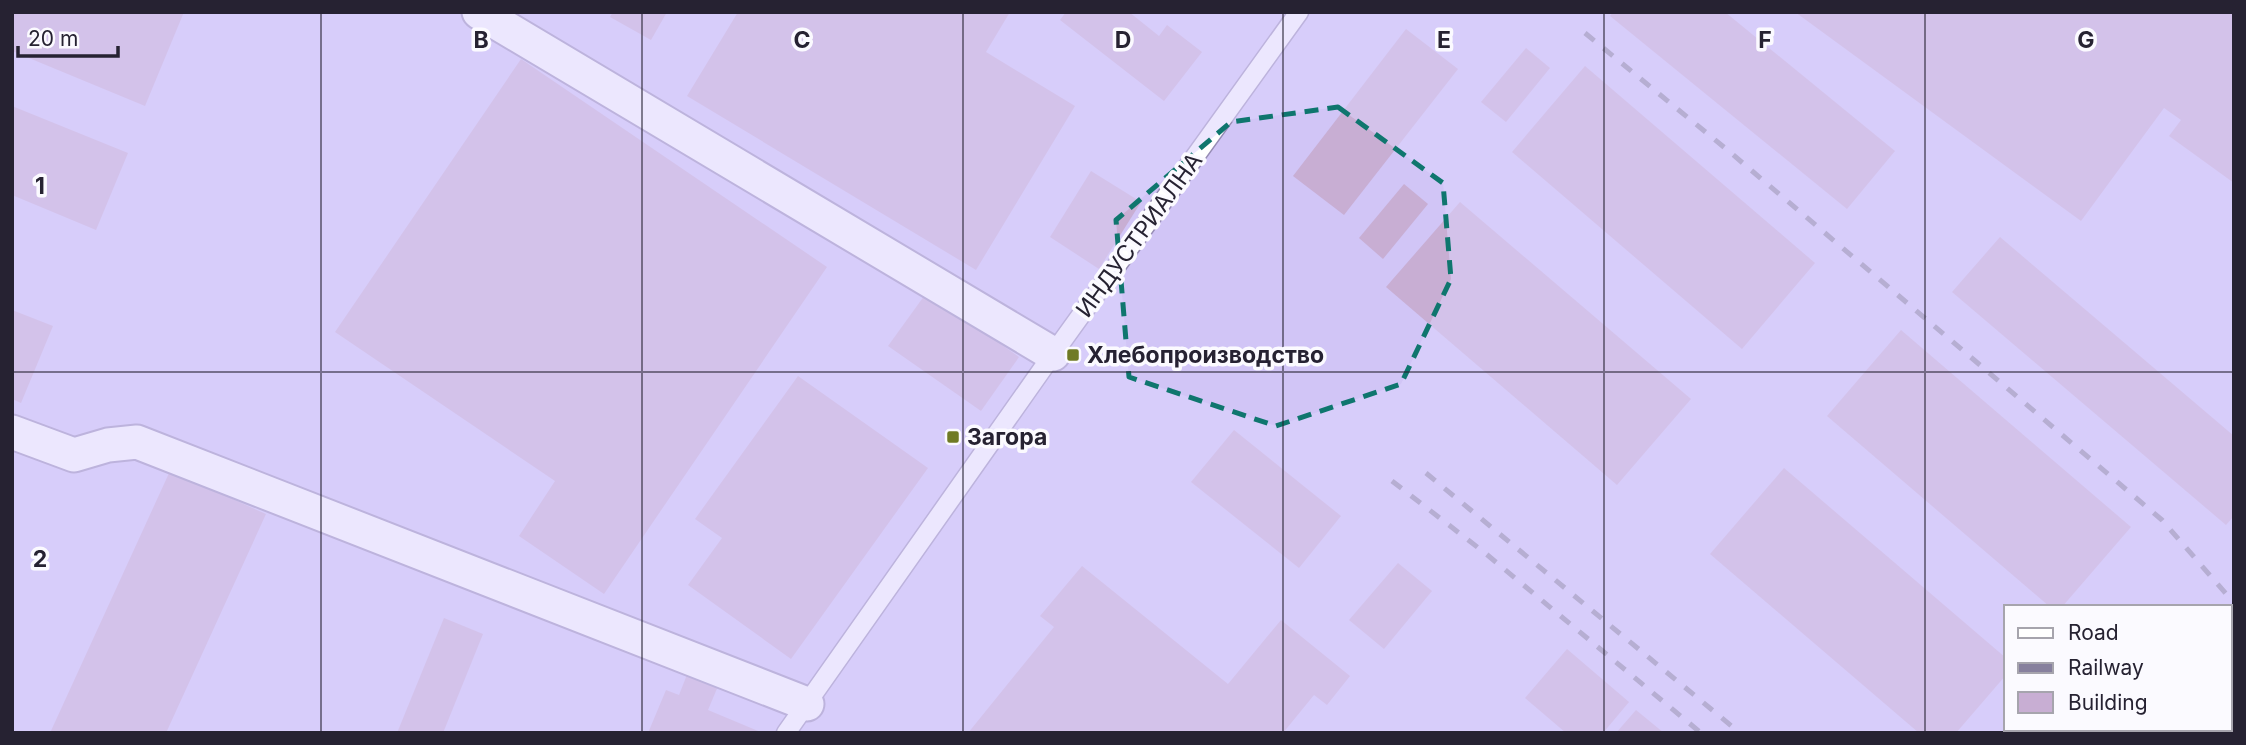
<svg xmlns="http://www.w3.org/2000/svg" width="2246" height="745" font-family="Inter,sans-serif">
<style>
.built{fill:#d1c5f6;fill-rule:evenodd}
.building{fill:#c8aed3}
.lines{fill:none;stroke-linecap:round;stroke-linejoin:round}
.service-casing{stroke:#978db5;stroke-width:21}
.minor-casing{stroke:#978db5;stroke-width:37}
.service{stroke:#fff;stroke-width:18}
.minor{stroke:#fff;stroke-width:33}
.rail{stroke:#87809e;stroke-width:5;stroke-dasharray:12 12;stroke-linecap:butt}
.marked{fill:none;stroke:#0f766e;stroke-width:5;stroke-dasharray:14 9;stroke-linejoin:round}
.grid{fill:none;stroke:#262232;stroke-width:2;stroke-opacity:0.55}
.poi-dot{fill:#6f7a25;stroke:#fbfaff;stroke-width:2.5}
.labels{text-anchor:middle;dominant-baseline:central;stroke-width:7;stroke-linejoin:round;paint-order:stroke}
.street-label{font-size:23px;fill:#262232;stroke:#fbfaff}
.poi-label{font-size:23px;font-weight:bold;fill:#262232;stroke:#fbfaff;text-anchor:start}
.grid-label{font-size:23px;text-anchor:middle;font-weight:bold;fill:#262232;stroke:#fbfaff;stroke-width:7;stroke-linejoin:round;paint-order:stroke}
</style>
<rect width="100%" height="100%" fill="#ddd3fe"/>
<path class="built" d="M12 12H2234V733H12ZM2006 607H2230V729H2006Z"/>
<g class="building">
<polygon points="12,12 184,12 145,106 12,51"/>
<polygon points="613,12 667,12 651,40 610,17"/>
<polygon points="738,12 1010,12 986,52 1075,106 976,270 687,96"/>
<polygon points="1066,12 1129,12 1159,36 1167,25 1202,52 1164,101 1060,20"/>
<polygon points="1613,12 1725,12 1895,151 1847,209 1610,16"/>
<polygon points="1795,12 2234,12 2234,183 2169,136 2181,120 2164,108 2081,221"/>
<polygon points="1406,29 1458,69 1344,215 1293,176"/>
<polygon points="1526,48 1550,68 1506,122 1481,102"/>
<polygon points="521,59 827,267 604,594 519,536 555,481 335,332"/>
<polygon points="1585,66 1815,263 1742,349 1512,152"/>
<polygon points="12,106 128,153 96,230 12,195"/>
<polygon points="1091,171 1141,202 1099,269 1050,237"/>
<polygon points="1404,184 1428,204 1383,259 1359,238"/>
<polygon points="1460,202 1691,399 1617,485 1386,287"/>
<polygon points="2000,237 2234,436 2234,516 2226,525 1952,292"/>
<polygon points="927,292 1019,357 981,411 888,346"/>
<polygon points="12,310 53,326 21,403 12,399"/>
<polygon points="1901,330 2131,527 2062,607 2050,607 1827,416"/>
<polygon points="798,376 928,468 791,659 688,585 722,538 695,519"/>
<polygon points="1234,430 1341,516 1299,568 1191,482"/>
<polygon points="1784,468 2006,658 2006,675 1956,733 1919,733 1710,554"/>
<polygon points="170,471 266,514 166,733 50,733"/>
<polygon points="1398,563 1432,591 1384,649 1349,620"/>
<polygon points="1082,566 1228,684 1281,620 1350,676 1327,705 1314,695 1283,733 968,733 1054,627 1040,616"/>
<polygon points="444,618 483,634 443,733 397,733"/>
<polygon points="1567,649 1629,702 1603,733 1566,733 1525,698"/>
<polygon points="690,667 721,679 708,710 763,733 648,733 666,690 679,695"/>
<polygon points="1636,710 1664,733 1616,733"/>
<polygon points="2234,711 2234,733 2195,733 2193,729 2230,729 2230,712"/>
</g>
<g class="lines">
<g class="service-casing">
<polyline id="service" points="786,733 1053,354 1299,12"/>
</g>
<g class="minor-casing">
<g id="minor">
<polyline points="479,12 1053,354"/>
<polyline points="12,432 74,455 108,445 137,442 807,704"/>
</g>
</g>
<use href="#service" class="service"/>
<use href="#minor" class="minor"/>
<g class="rail">
<polyline points="1585,33 1731,153 2162,520 2234,603"/>
<polyline points="1426,473 1740,733"/>
<polyline points="1392,481 1485,553 1701,733"/>
</g>
</g>
<path d="M0 0H2246V745H0ZM1338 107 1443 183 1451 279 1401 384 1276 426 1129 377 1116 220 1231 122Z" fill="#ddd3fe" fill-opacity=".55" fill-rule="evenodd"/>
<path class="marked" d="M1338 107 1443 183 1451 279 1401 384 1276 426 1129 377 1116 220 1231 122Z"/>
<path class="grid" d="M321 12V733M642 12V733M963 12V733M1283 12V733M1604 12V733M1925 12V733M12 372H2234"/>
<g class="poi-dot">
<rect x="1066" y="348" width="14" height="14" rx="3.5"/>
<rect x="946" y="430" width="14" height="14" rx="3.5"/>
</g>
<g class="labels">
<g class="street-label">
<text transform="translate(1139 235) rotate(-54)">ИНДУСТРИАЛНА</text>
</g>
<g class="poi-label">
<text x="1087" y="355">Хлебопроизводство</text>
<text x="967" y="437">Загора</text>
</g>
</g>
<g class="grid-label">
<text x="481" y="48">B</text>
<text x="802" y="48">C</text>
<text x="1123" y="48">D</text>
<text x="1444" y="48">E</text>
<text x="1765" y="48">F</text>
<text x="2086" y="48">G</text>
<text x="40" y="194">1</text>
<text x="40" y="567">2</text>
</g>
<rect width="2246" height="745" fill="none" stroke="#262232" stroke-width="28"/>
<rect x="2004" y="605" width="228" height="126" fill="#fbfaff" stroke="#a6a4ad" stroke-width="2"/>
<rect x="2018" y="628" width="35" height="10" fill="#ffffff" stroke="#a6a4ad" stroke-width="2"/>
<text x="2068" y="640" font-size="21" fill="#262232">Road</text>
<rect x="2018" y="663" width="35" height="10" fill="#87809e" stroke="#a6a4ad" stroke-width="2"/>
<text x="2068" y="675" font-size="21" fill="#262232">Railway</text>
<rect x="2018" y="692" width="35" height="21" fill="#c8aed3" stroke="#a6a4ad" stroke-width="2"/>
<text x="2068" y="710" font-size="21" fill="#262232">Building</text>
<path d="M18 46v10h100v-10" fill="none" stroke="#262232" stroke-width="3.5"/>
<text x="28" y="46" font-size="21" fill="#262232" stroke="#fbfaff" stroke-width="5" paint-order="stroke">20 m</text>
</svg>
